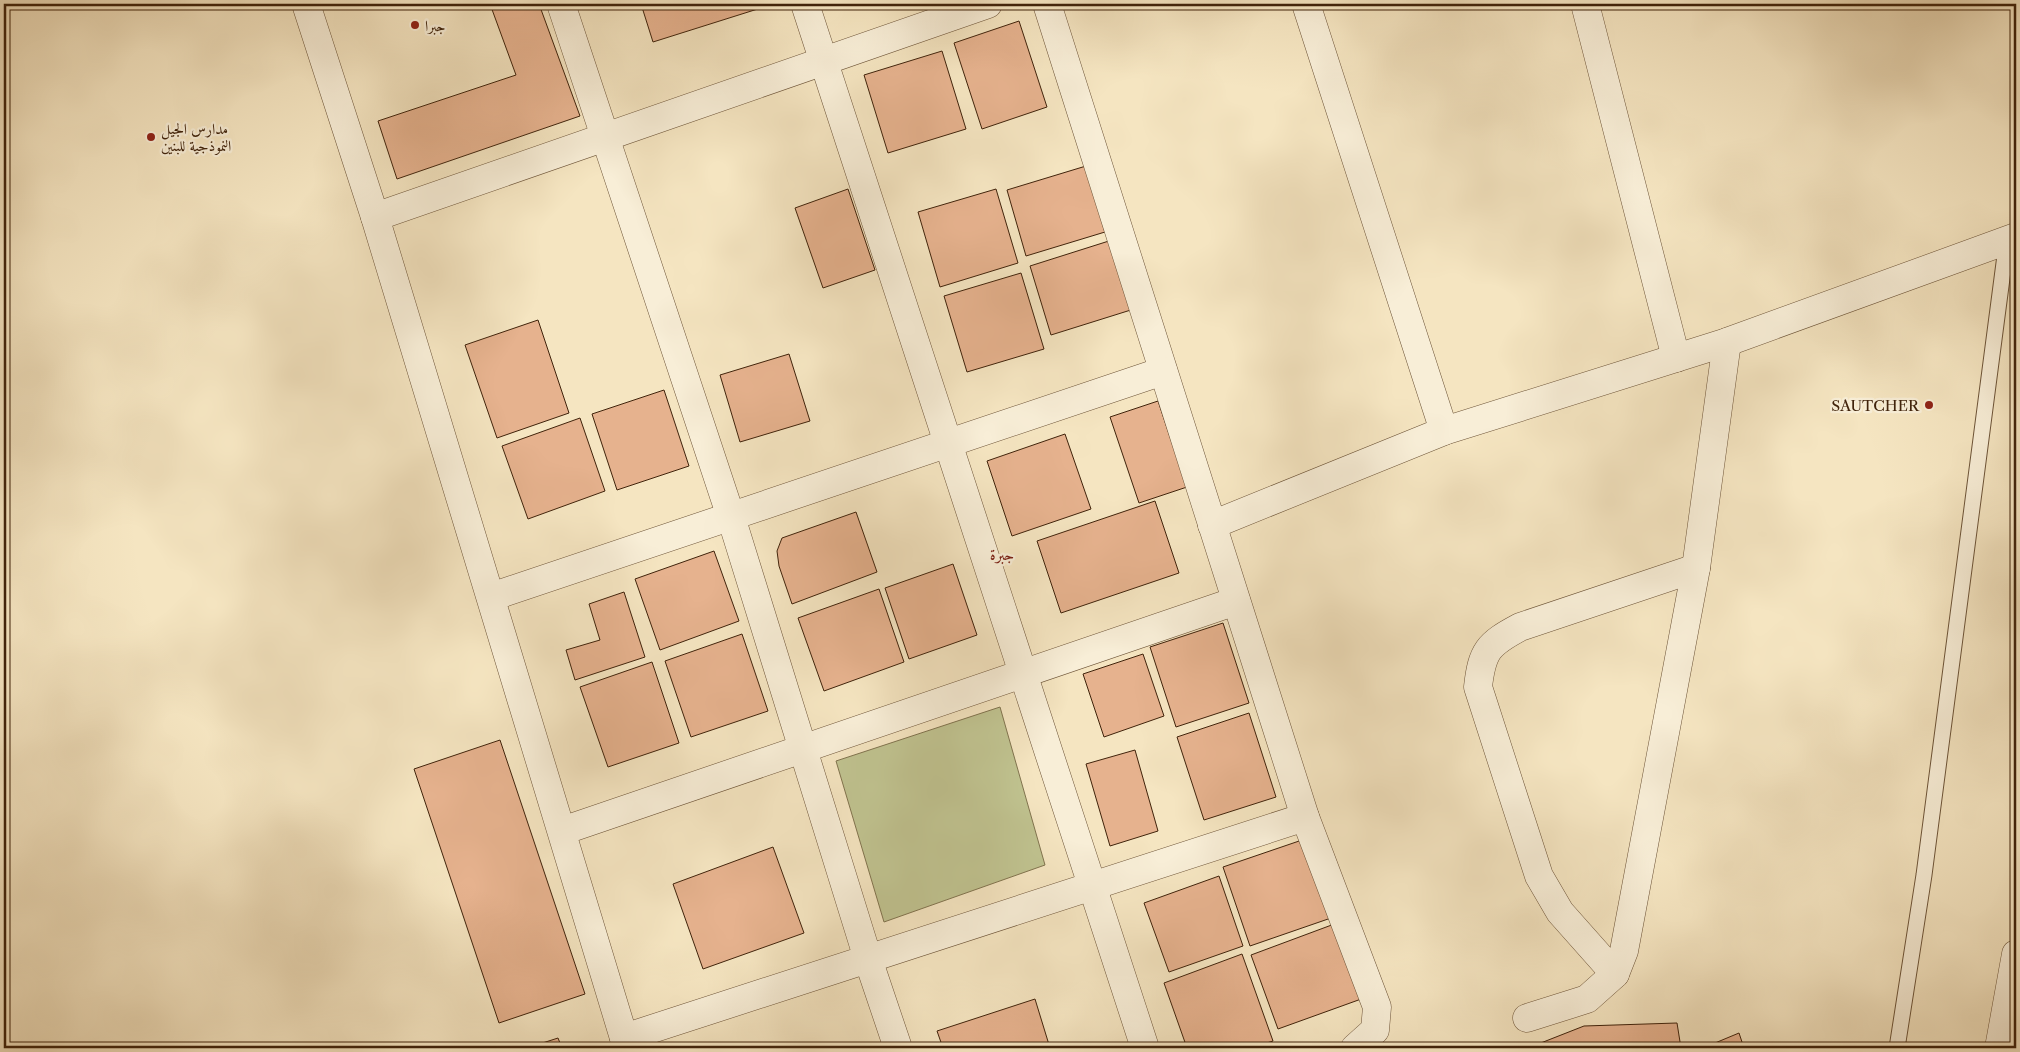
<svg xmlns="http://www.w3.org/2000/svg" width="2020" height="1052" font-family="'Libre Caslon Text',Amiri,serif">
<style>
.green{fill:#c0c390;stroke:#80734e}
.building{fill:#e6b28e;stroke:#40230b}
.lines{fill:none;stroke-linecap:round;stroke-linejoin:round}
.service-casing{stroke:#6d5438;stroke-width:17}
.minor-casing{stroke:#6d5438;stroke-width:29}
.tertiary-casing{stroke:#6d5438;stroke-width:29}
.service{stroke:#f8eed7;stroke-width:15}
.minor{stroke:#f8eed7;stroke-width:28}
.tertiary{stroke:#f8eed7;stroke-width:28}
.poi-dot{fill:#8f2418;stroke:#f8eed7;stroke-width:2}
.labels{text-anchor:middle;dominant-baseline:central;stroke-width:4.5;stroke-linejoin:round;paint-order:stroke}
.poi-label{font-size:15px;fill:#40230b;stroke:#f8eed7;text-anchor:start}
.neighbourhood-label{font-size:16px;fill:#7a1f14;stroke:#f8eed7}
</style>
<rect width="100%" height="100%" fill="#f5e5c1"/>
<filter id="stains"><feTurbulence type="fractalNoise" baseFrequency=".004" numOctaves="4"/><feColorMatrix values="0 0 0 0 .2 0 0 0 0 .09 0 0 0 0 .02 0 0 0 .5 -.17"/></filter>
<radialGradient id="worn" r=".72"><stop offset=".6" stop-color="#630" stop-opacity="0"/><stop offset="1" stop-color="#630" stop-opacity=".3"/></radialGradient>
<polygon class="green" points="1000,707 1045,865 884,922 836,761"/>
<g class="building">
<polygon points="490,4 539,4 580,116 397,179 378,121 516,75"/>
<polygon points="641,4 763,4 764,7 653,42"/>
<polygon points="1019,21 1047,107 982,129 954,43"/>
<polygon points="942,51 966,129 888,153 864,75"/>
<polygon points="1086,166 1105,232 1026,256 1007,190"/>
<polygon points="848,189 875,270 823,288 795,208"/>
<polygon points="996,189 1018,263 940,287 918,212"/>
<polygon points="1112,240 1134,309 1051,335 1030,266"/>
<polygon points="1021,273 1044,349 967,372 944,296"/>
<polygon points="538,320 569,413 497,438 465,345"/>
<polygon points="789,354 810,421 740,442 720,375"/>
<polygon points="664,390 689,466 617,490 592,414"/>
<polygon points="1158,401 1187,487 1139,503 1110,417"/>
<polygon points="580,418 605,491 528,519 502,446"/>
<polygon points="1065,434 1091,509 1012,536 987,461"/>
<polygon points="1155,501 1179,573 1061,613 1037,541"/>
<polygon points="856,512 877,572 792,604 779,566 777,551 782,538"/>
<polygon points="714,551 739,621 660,650 635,579"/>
<polygon points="953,564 977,635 909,659 885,588"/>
<polygon points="879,589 904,662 824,691 798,618"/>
<polygon points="624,592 645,657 575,680 566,650 600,640 589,604"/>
<polygon points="1223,623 1249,703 1176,727 1150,647"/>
<polygon points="742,634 768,711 691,737 665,661"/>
<polygon points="1143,654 1164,716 1104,737 1083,674"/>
<polygon points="652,662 679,743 608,767 580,687"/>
<polygon points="1249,713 1276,797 1204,820 1177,737"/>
<polygon points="500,740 585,994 499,1023 414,769"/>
<polygon points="1135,750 1158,831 1110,846 1086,764"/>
<polygon points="1305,839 1331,918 1250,946 1223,867"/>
<polygon points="773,847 804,933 703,969 673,884"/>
<polygon points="1219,876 1243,946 1169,972 1144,903"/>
<polygon points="1337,923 1364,998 1278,1029 1251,955"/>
<polygon points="1242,954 1273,1041 1251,1048 1187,1048 1164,983"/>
<polygon points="1035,999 1050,1048 943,1048 937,1031"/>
<polygon points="1677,1023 1681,1048 1528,1048 1584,1026"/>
<polygon points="1739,1033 1744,1048 1703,1048"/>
<polygon points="558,1038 562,1048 527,1048"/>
</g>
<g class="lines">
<g class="service-casing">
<polyline id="service" points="1897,1048 1924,875 2007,240"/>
</g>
<g class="minor-casing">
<g id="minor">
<polyline points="306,4 375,217 627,1048"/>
<polyline points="561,4 731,517 868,959 898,1048"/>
<polyline points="805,4 1145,1048"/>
<polyline points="1047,4 1305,817 1377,1007 1375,1030 1355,1048"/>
<polyline points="1306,4 1444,431"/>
<polyline points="1585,4 1676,358"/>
<polyline points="375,217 988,4"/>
<polyline points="1212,525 1444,431 1727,342 2016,237"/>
<polyline points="491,597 1163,371"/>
<polyline points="562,831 1236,601"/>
<path d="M1615 974 1560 912 1539 876 1478 687C1482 651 1488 644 1520 627L1696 568"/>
<polyline points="1527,1018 1587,999 1615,974 1624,951 1696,568 1727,342"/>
<polyline points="624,1038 1305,817"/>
</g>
</g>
<g class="tertiary-casing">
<polyline id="tertiary" points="1999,1048 2016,954"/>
</g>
<use href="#service" class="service"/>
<use href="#minor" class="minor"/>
<use href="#tertiary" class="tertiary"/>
</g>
<g class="poi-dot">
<circle cx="415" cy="25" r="5"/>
<circle cx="151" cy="137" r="5"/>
<circle cx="1929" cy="405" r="5"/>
</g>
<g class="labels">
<g class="poi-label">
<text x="425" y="25">جبرا</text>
<text x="161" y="128">مدارس الجيل<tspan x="161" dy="17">النموذجية للبنين</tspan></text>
<text x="1919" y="405" text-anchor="end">SAUTCHER</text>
</g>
<g class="neighbourhood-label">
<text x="1002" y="554">جبرة</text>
</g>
</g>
<rect width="2020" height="1052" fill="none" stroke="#f5e5c1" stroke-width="20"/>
<rect x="5" y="5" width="2010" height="1042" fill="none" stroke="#40230b" stroke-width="2.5"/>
<rect x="10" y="10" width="2000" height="1032" fill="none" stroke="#40230b"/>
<rect width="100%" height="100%" filter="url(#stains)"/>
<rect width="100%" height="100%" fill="url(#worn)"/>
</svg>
